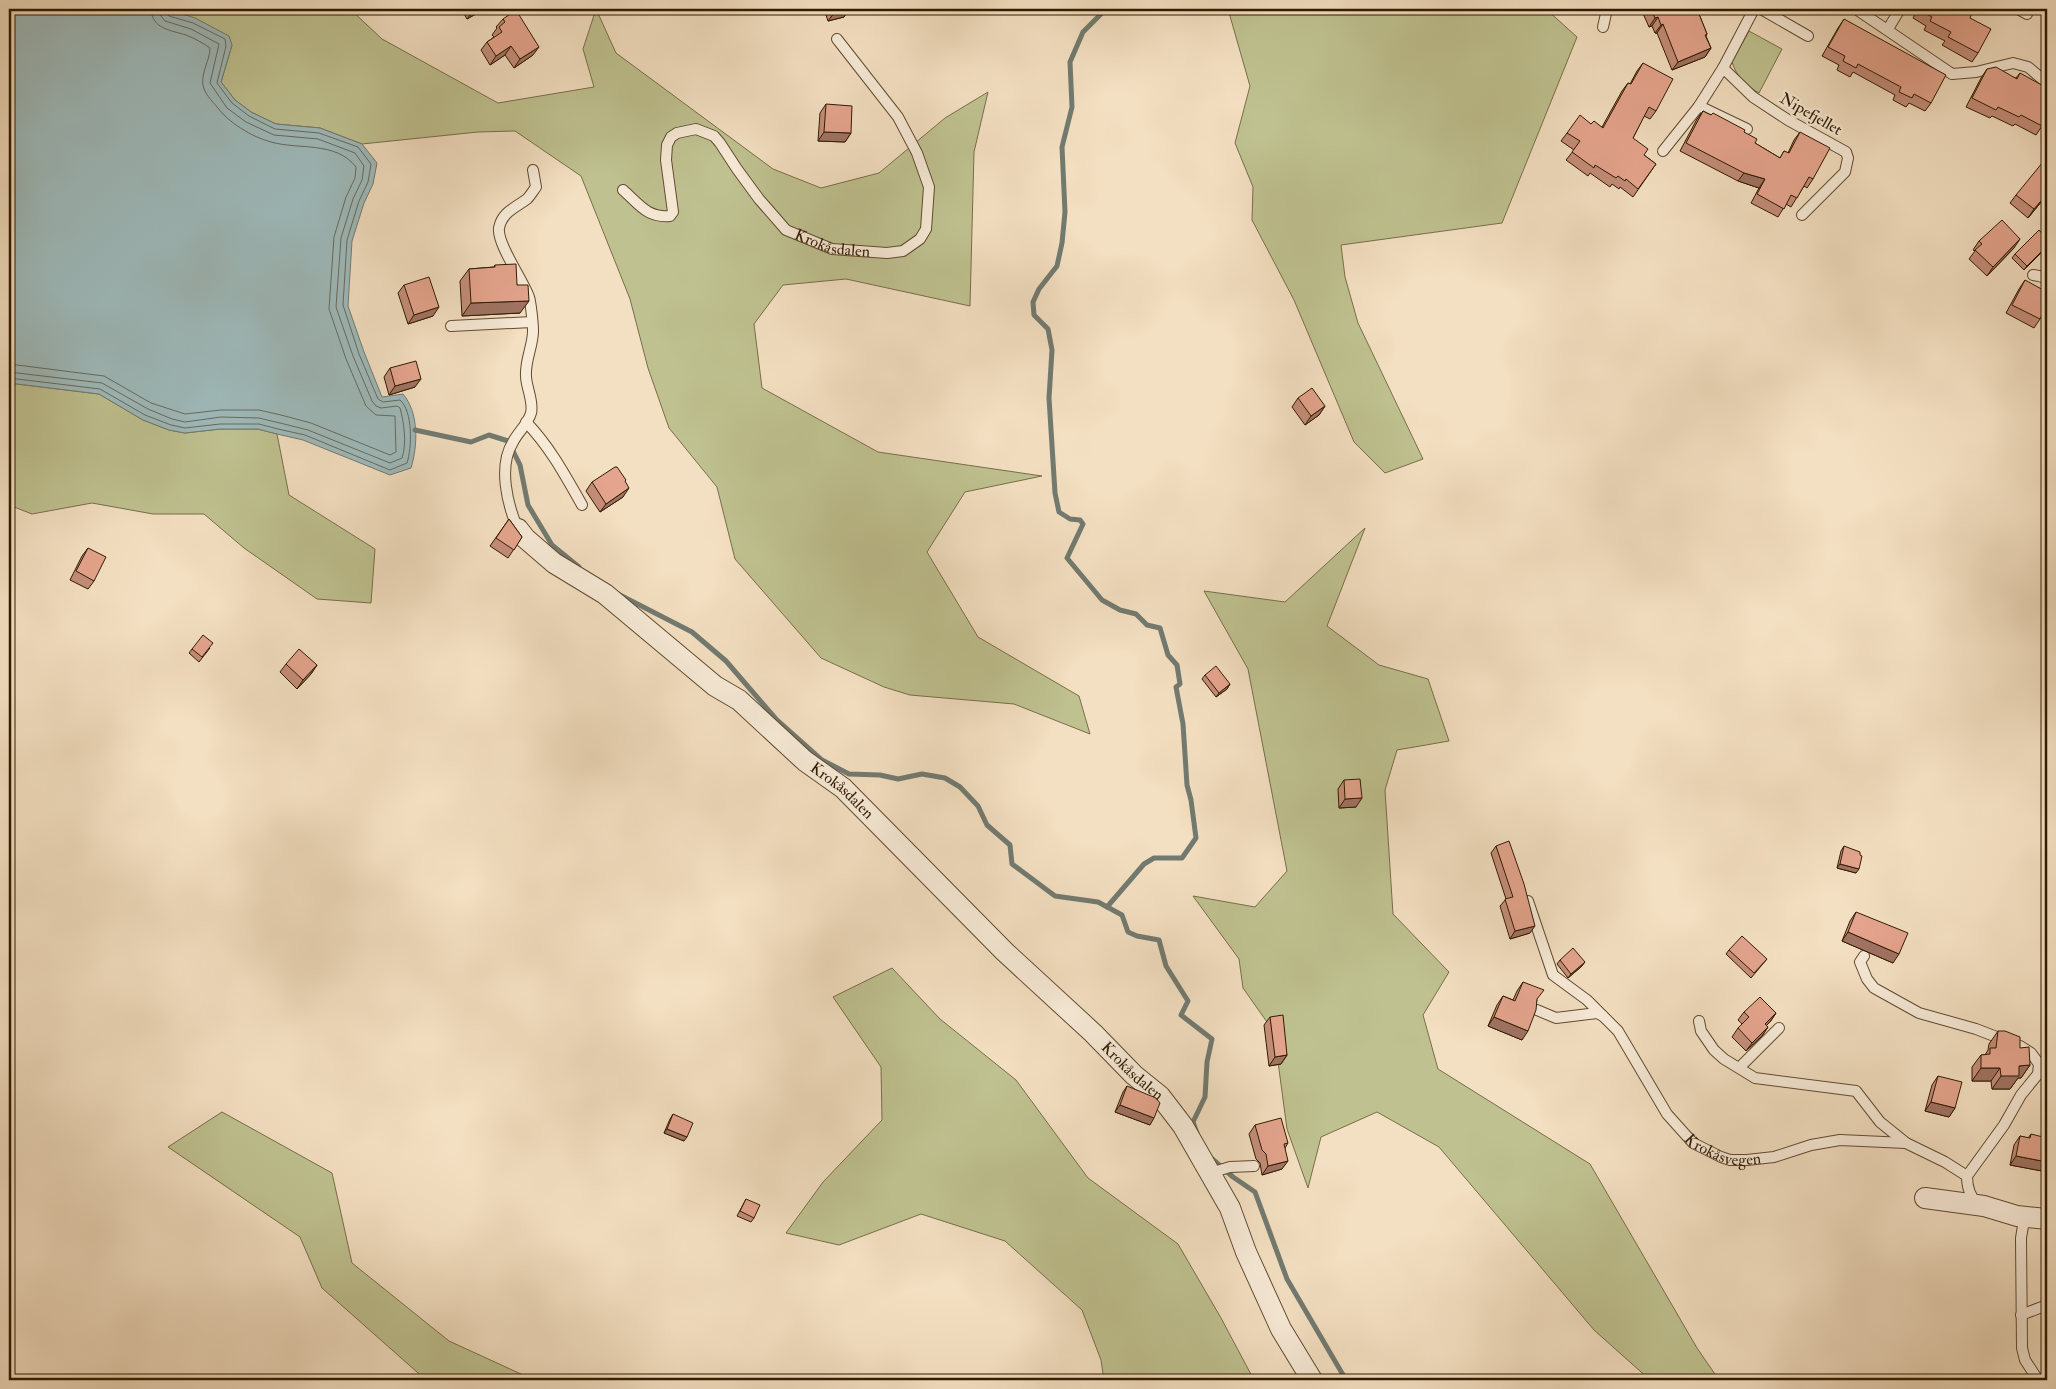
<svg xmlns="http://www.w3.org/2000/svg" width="2056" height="1389" font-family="'IM FELL Double Pica',serif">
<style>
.green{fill:#bfc190;stroke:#786e48}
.water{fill:#9ebabb;stroke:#727a70}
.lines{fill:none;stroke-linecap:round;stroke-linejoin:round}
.shore{stroke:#676a5e;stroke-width:1}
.stream{stroke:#727a70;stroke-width:5}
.service-casing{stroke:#614b30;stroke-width:12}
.minor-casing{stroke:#614b30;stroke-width:22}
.service{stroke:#f7ead7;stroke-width:10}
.minor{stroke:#f7ead7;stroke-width:20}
.wall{fill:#c48d79;stroke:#301a00}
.shaded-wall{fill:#a07363;stroke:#301a00}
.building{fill:#e4a48d;stroke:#301a00}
.labels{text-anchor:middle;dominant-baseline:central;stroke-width:4.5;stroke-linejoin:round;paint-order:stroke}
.street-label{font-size:16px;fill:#301a00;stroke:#f7ead7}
</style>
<rect width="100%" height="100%" fill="#f3dfc1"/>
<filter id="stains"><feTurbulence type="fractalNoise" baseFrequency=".004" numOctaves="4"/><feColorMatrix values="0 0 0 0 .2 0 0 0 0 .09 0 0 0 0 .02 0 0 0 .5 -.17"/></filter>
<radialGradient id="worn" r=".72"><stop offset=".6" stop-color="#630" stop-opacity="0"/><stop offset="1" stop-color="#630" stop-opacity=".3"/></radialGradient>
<g class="green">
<polygon points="167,9 350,9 382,39 498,103 594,87 583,49 596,9 616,53 773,169 821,188 879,173 945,118 988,92 974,152 970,306 846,279 783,285 754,324 762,388 878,452 1042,476 965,492 927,552 978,637 1079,696 1090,734 1014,704 910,695 884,687 821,658 735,559 717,487 669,428 648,368 630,299 581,176 515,131 478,132 362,144 320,128 276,124 251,112 235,100 221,82 232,45"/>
<polygon points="1228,9 1546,9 1577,37 1502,223 1341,245 1345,277 1358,323 1423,459 1385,473 1354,442 1294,300 1252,220 1253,187 1235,143 1250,86"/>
<path d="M1749 31 1782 49 1759 93C1745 85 1737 77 1732 62Z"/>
<polygon points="9,383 99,394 143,420 169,430 185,433 220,429 258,429 277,434 289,495 375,549 371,603 317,599 244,548 204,514 153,514 92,503 32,514 9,505"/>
<polygon points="1365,528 1327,626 1379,665 1428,679 1449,741 1397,750 1385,790 1393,914 1449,972 1423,1015 1438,1069 1590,1164 1697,1348 1719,1380 1650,1380 1594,1330 1439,1147 1377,1112 1321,1137 1308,1188 1287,1129 1274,1032 1243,988 1239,959 1193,896 1255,907 1287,871 1248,669 1204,591 1285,602"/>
<polygon points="892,968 940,1019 1016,1080 1088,1178 1178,1244 1221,1318 1254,1380 1104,1380 1101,1360 1082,1310 1005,1241 921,1214 839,1245 786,1233 823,1182 882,1120 881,1067 833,997"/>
<polygon points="222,1112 332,1173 352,1263 449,1341 534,1380 426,1380 322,1288 300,1237 168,1147"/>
</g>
<path class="water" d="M9 9H167L195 18 229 36 232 45 221 82 235 100 251 112 276 124 320 128 362 144 377 163 373 184 364 203 352 241 348 306 364 352 382 397 403 394C419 413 418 445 411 468L390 475 303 440 277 434 258 429H220L185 433 169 430 143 420 99 394 9 383Z"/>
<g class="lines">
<g class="shore">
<path d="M9 364 104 376 151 403 185 414 221 410H259L281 415 311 423 390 455 396 452 395 416 376 415 366 406 346 359 329 309 334 237 346 197 355 178 356 167C336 141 299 150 271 142 252 137 229 123 217 107 212 101 204 93 203 85 201 72 210 60 210 48 203 43 194 38 186 35 170 30 152 29 151 9"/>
<path d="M9 372 102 383 148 409 172 419 185 422 221 417 259 418 280 423 308 430 390 463 402 458C407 444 404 422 400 408L397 406 381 408 376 406 372 401 353 356 336 307 341 238 353 199 362 180 364 166 355 153 318 139 274 135 246 122 227 108 210 83 219 44 191 29 165 21 161 16 159 9"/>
<path d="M9 378 100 389 145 415 171 425 185 428 220 424H259L278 429 305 435 390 470 407 463C412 448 413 411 400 400L383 402 378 399 359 354 343 305 347 240 359 201 368 182 371 164 358 147 319 133 275 129 249 116 232 103 217 83 226 46 225 39 193 23 169 16 166 13 165 9"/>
</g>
<g class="stream">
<polyline points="1106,9 1083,32 1070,62 1072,107 1062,147 1065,212 1062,243 1057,266 1039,289 1033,302 1034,315 1048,329 1052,350 1049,398 1055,493 1059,512 1070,519 1080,520 1083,524 1067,558 1102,600 1120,610 1136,614 1147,625 1160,628 1168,655 1177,665 1180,684 1176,687 1183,724 1187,785 1191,800 1196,838 1182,858 1154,858 1144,864 1107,907"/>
<polyline points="415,430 471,442 489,435 508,441 520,465 528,505 552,545 579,567"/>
<polyline points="616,593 692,632 726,661 776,719 822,760 849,774 880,775 898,779 922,774 945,778 960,787 978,806 987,825 1010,845 1012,864 1055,896 1098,902 1122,915 1128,932 1137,936 1159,940 1166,966 1188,1001 1181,1015 1212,1039 1207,1062 1205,1097 1193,1122 1197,1133"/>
<polyline points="1210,1157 1233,1177 1255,1192 1287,1279 1346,1380"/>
</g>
<g class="service-casing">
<g id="service">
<polyline points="1761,9 1808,36"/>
<polyline points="1856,9 1952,74 1976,72 2013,63 2028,67 2047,83"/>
<polyline points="2018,9 2027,14"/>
<polyline points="1603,27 1607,9"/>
<polyline points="1888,29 1900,9"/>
<polyline points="1723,68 1753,97 1788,120 1846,152 1848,158 1845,172 1802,215"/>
<polyline points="1699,106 1747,129"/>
<polyline points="1663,151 1699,106 1723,68 1754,9"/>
<path id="s1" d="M623 190C639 204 647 218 670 216L673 212 666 160 667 145 671 137 677 133 696 129 714 136 720 143 737 169 759 199 786 230 832 249 887 253 903 251 920 239 926 229 929 187 917 153 898 117 837 39"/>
<polyline points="2033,275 2039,276 2047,279"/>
<polyline points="451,326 532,322"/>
<path d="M526 422C550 447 565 475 582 505"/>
<path d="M518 529C507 504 498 466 513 442 518 432 528 424 531 413 534 402 526 387 526 376 525 360 533 346 533 331 533 324 531 304 529 297 523 280 497 244 499 228 502 212 515 208 527 199 530 196 533 191 536 187L533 170"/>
<path id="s2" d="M1528 901 1553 975 1587 1000 1618 1031 1667 1114 1693 1143 1721 1157 1730 1160H1747L1774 1157 1811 1145 1840 1140 1906 1143"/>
<path d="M1864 956 1860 962 1867 979 1874 988 1919 1013 1976 1029 2020 1046 2031 1053 2039 1064 2038 1074 2021 1095 2004 1125 1967 1176C1967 1187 1971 1198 1978 1205"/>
<polyline points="1537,1010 1556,1018 1597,1013 1603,1016"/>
<polyline points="1699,1021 1701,1031 1714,1050 1724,1059 1755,1078 1856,1091 1880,1122 1906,1143 1945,1162 1967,1176"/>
<polyline points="1742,1069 1742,1065 1779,1028"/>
<polyline points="1210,1173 1230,1167 1254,1166"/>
<polyline points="2028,1218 2023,1226 2021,1238 2022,1348 2025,1360 2038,1380"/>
<polyline points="2021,1315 2047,1305"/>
</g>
</g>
<g class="minor-casing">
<g id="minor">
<path id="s3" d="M518 529 525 538 554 563 605 594 715 686 739 700 805 761 843 788 1005 952 1093 1033 1134 1075 1160 1096 1183 1126 1230 1208 1246 1252 1281 1329 1312 1380"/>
<polyline points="1925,1198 1984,1206 2017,1216 2047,1219"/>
</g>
</g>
<use href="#service" class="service"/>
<use href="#minor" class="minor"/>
</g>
<g class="wall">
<polygon points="456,9 482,9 481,11 467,19 463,12 459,14"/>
<polygon points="824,9 849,9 844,17 828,21"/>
<polygon points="1641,9 1697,9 1707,34 1706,36 1711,48 1705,57 1672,70 1657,33 1655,33 1652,26 1649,27"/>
<polygon points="1918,9 1964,9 1970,18 1978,53 1972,62 1942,45 1945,41 1924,30 1926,26 1913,18"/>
<polygon points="503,19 533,55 514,68 505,55 490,65 481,50 487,42 494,37 492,35 497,28 496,27"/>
<polygon points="1844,19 1931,103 1925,111 1909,103 1906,107 1893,100 1895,95 1853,72 1850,77 1837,70 1839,65 1822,56 1838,28"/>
<polygon points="1643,63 1656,111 1650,119 1644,116 1633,138 1644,155 1656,164 1633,197 1620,187 1619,189 1612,184 1610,187 1590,173 1588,176 1566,160 1574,150 1561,141 1567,133 1591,124 1602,127 1622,91 1628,83 1630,84 1637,71"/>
<polygon points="1987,69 2016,78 2020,73 2042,126 2036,135 2015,124 2013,126 1992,116 1990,118 1966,107 1981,78"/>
<polygon points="826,104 851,133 845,142 818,141 820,113"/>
<polygon points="1703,111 1744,132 1755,143 1780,158 1784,151 1788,153 1794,140 1800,132 1813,179 1807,188 1804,186 1791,207 1786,204 1778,217 1751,203 1759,188 1738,181 1680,151 1697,119"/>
<polygon points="2016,195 2047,195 2028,218 2010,203"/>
<polygon points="2047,239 2047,247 2024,270 2012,258 2015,254"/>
<polygon points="1979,241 2014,248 1987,276 1969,259 1975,251 1973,250"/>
<polygon points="495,265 517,285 520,313 462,316 460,281 469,269 494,267"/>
<polygon points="2025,280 2040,319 2034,328 2006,313 2019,289"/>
<polygon points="404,285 433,316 408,324 398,293"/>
<polygon points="390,368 415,387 389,395 384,377"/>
<polygon points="1298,398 1325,406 1319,415 1305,425 1292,407"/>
<polygon points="592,482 625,482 623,497 600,512 586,491"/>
<polygon points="509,519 522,537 508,558 490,546"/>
<polygon points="88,548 94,581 88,589 70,580 82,556"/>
<polygon points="210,648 199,662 189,653 192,649"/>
<polygon points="286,664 317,665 311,674 297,689 280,672"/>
<polygon points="1205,675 1230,684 1227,689 1216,697 1202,679"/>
<polygon points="1344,780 1356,807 1339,808 1338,789"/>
<polygon points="1496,846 1530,933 1510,939 1500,906 1506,899 1491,853"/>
<polygon points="1844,846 1856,873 1837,868 1841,851"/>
<polygon points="1856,912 1893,963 1842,941 1850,921"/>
<polygon points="1729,950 1767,959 1751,978 1726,954"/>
<polygon points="1560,960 1582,966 1568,978 1557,964"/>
<polygon points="1523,982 1537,1000 1522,1040 1488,1026 1497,1005 1503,996 1513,1000 1517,991"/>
<polygon points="1744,1012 1776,1013 1770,1022 1766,1026 1768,1027 1762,1036 1746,1051 1732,1037 1738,1028 1742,1024 1738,1020"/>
<polygon points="1270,1017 1287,1055 1281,1064 1269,1066 1264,1025"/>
<polygon points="1998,1031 2020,1048 2030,1065 2021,1078 2018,1078 2010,1089 1992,1089 1991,1081 1972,1081 1972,1067 1981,1055 1985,1055 1988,1050 1989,1044"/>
<polygon points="1938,1076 1955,1108 1949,1117 1925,1111 1932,1085"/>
<polygon points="1127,1086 1150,1125 1115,1112 1123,1092"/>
<polygon points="2047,1098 2047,1129 2043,1129 2044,1102"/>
<polygon points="673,1114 684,1141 664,1133 670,1119"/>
<polygon points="1255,1125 1288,1143 1285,1148 1282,1169 1262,1175 1260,1163 1256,1159 1249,1134"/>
<polygon points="2031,1134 2042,1171 2010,1165 2014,1145 2020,1136 2028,1138"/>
<polygon points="746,1199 754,1218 751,1222 737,1216"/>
</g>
<g class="shaded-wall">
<polygon points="464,9 465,9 463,12 459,14 462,10"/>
<polygon points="480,9 482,9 481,11 467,19 470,15"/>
<polygon points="847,9 849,9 844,17 828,21 834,13"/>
<polygon points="1658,17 1652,26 1649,27 1655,18"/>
<polygon points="1663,24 1657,33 1655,33 1661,25"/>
<polygon points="511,46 505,55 490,65 496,56"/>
<polygon points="539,47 533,55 514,68 520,59"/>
<polygon points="1711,48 1705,57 1672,70 1678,62"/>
<polygon points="824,132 851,133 845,142 818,141"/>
<polygon points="1744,173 1765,179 1759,188 1738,181"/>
<polygon points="2047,194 2047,195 2028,218 2034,209"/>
<polygon points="2020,239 2014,248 1987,276 1993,267"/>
<polygon points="2047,246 2047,247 2024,270 2027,266"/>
<polygon points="529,301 520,313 462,316 471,303"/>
<polygon points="439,307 433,316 408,324 414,315"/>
<polygon points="421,379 415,387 389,395 395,386"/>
<polygon points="1325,406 1319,415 1305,425 1311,416"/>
<polygon points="629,488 623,497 600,512 606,504"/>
<polygon points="317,665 311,674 297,689 303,680"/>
<polygon points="1230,684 1227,689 1216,697 1219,693"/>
<polygon points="1362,798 1356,807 1339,808 1345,799"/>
<polygon points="1840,864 1859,869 1856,873 1837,868"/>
<polygon points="1535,926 1530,933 1510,939 1515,931"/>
<polygon points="1848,932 1899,954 1893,963 1842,941"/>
<polygon points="1585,962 1582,966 1568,978 1571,974"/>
<polygon points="1776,1013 1770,1022 1759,1033 1765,1024"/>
<polygon points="1494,1017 1528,1031 1522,1040 1488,1026"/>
<polygon points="1768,1027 1762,1036 1746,1051 1752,1043"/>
<polygon points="1287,1055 1281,1064 1269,1066 1275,1057"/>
<polygon points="2030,1065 2021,1078 2018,1078 2010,1089 1992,1089 2001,1076 2019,1066"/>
<polygon points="1981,1068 2000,1068 1991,1081 1972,1081"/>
<polygon points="1931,1102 1955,1108 1949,1117 1925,1111"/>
<polygon points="1120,1105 1154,1118 1150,1125 1115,1112"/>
<polygon points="2046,1124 2047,1124 2047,1129 2043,1129"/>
<polygon points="667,1129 687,1137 684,1141 664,1133"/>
<polygon points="2016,1156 2047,1162 2047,1164 2042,1171 2010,1165"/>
<polygon points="1288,1161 1282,1169 1262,1175 1268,1166"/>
</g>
<g class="building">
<polygon points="466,9 480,9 470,15"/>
<polygon points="832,9 847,9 834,13"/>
<polygon points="1651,9 1697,9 1707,34 1705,35 1711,48 1678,62 1663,24 1661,25 1658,17 1655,18"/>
<polygon points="1919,9 1964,9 1972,13 1970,18 1991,29 1978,53 1948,37 1951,32 1930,21 1932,17 1919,10"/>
<polygon points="516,10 539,47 520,59 511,46 496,56 487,42 502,32 499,27 505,22 503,19"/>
<polygon points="1844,19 1946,75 1931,103 1914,94 1912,98 1899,92 1901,87 1858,64 1856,68 1843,61 1845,56 1828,47"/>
<polygon points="1643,63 1673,79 1656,111 1649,107 1633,138 1648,149 1644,155 1656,164 1638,189 1626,179 1625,181 1618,176 1616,178 1595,165 1594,168 1572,152 1580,141 1567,133 1580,115 1591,124 1594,121 1603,128 1628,83 1631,84"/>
<polygon points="1996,67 2017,79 2020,73 2047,88 2047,116 2042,126 2021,115 2019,117 1998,107 1996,110 1972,98 1987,69"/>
<polygon points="826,104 852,106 851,133 824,132"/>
<polygon points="1703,111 1711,115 1713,113 1745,130 1744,132 1757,139 1755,143 1780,158 1784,151 1789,153 1800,132 1830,148 1813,179 1809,177 1797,198 1791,195 1784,209 1757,194 1765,179 1744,173 1686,143"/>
<polygon points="2047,157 2047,194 2034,209 2016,195"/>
<polygon points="2002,220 2020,239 1993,267 1975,250 1982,244 1979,241"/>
<polygon points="2039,230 2047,239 2047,246 2027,266 2015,254"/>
<polygon points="516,264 517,285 528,285 529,301 471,303 469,269 495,267 495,265"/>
<polygon points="429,277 439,307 414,315 404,285"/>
<polygon points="2025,280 2047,292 2047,305 2040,319 2012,305"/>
<polygon points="416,361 421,379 395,386 390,368"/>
<polygon points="1312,388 1325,406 1311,416 1298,398"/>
<polygon points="615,467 617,467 626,480 625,481 629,488 606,504 592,482"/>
<polygon points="509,519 522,537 514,550 496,538"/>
<polygon points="88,548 106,557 94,581 76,571"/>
<polygon points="203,635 213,643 202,657 192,649"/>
<polygon points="299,649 317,665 303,680 286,664"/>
<polygon points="1216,666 1230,684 1219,693 1205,675"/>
<polygon points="1360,779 1362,798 1345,799 1344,780"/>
<polygon points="1509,841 1524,884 1535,926 1515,931 1505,899 1513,897 1496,846"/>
<polygon points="1844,846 1860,852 1860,855 1862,856 1859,869 1840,864"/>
<polygon points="1856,912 1908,933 1899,954 1848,932"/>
<polygon points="1742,936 1767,959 1754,973 1729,950"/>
<polygon points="1573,948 1585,962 1571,974 1560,960"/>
<polygon points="1523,982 1544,990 1537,999 1536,1010 1528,1031 1494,1017 1503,996 1515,1001"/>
<polygon points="1760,997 1776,1013 1765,1024 1768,1027 1752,1043 1738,1028 1749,1017 1744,1012"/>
<polygon points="1283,1015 1287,1055 1275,1057 1270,1017"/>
<polygon points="1998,1031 2005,1031 2020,1037 2020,1048 2029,1047 2030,1065 2019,1066 2019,1076 2001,1076 2000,1068 1981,1068 1981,1055 1990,1054 1990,1048 1996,1048"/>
<polygon points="1938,1076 1962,1082 1955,1108 1931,1102"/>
<polygon points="1127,1086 1156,1098 1160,1103 1154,1118 1120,1105"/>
<polygon points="2047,1103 2047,1124 2046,1124"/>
<polygon points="673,1114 693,1123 687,1137 667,1129"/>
<polygon points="1281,1118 1288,1143 1284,1144 1288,1161 1268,1166 1266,1154 1262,1150 1255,1125"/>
<polygon points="2031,1134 2047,1138 2047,1162 2016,1156 2020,1136 2030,1138"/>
<polygon points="746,1199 760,1205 754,1218 740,1211"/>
</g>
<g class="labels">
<g class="street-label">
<text transform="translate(1811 114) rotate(30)">Nipefjellet</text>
<text stroke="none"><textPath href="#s1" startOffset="351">Krokåsdalen</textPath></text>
<text stroke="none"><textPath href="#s3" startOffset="418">Krokåsdalen</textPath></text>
<text stroke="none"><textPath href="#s3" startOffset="822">Krokåsdalen</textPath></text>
<text stroke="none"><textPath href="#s2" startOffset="331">Krokåsvegen</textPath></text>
</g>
</g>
<rect width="2056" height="1389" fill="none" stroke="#f3dfc1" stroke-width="30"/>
<rect x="10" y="10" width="2036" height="1369" fill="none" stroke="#301a00" stroke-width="2.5"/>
<rect x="15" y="15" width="2026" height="1359" fill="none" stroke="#301a00"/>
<rect width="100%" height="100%" filter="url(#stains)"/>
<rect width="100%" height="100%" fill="url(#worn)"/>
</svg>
